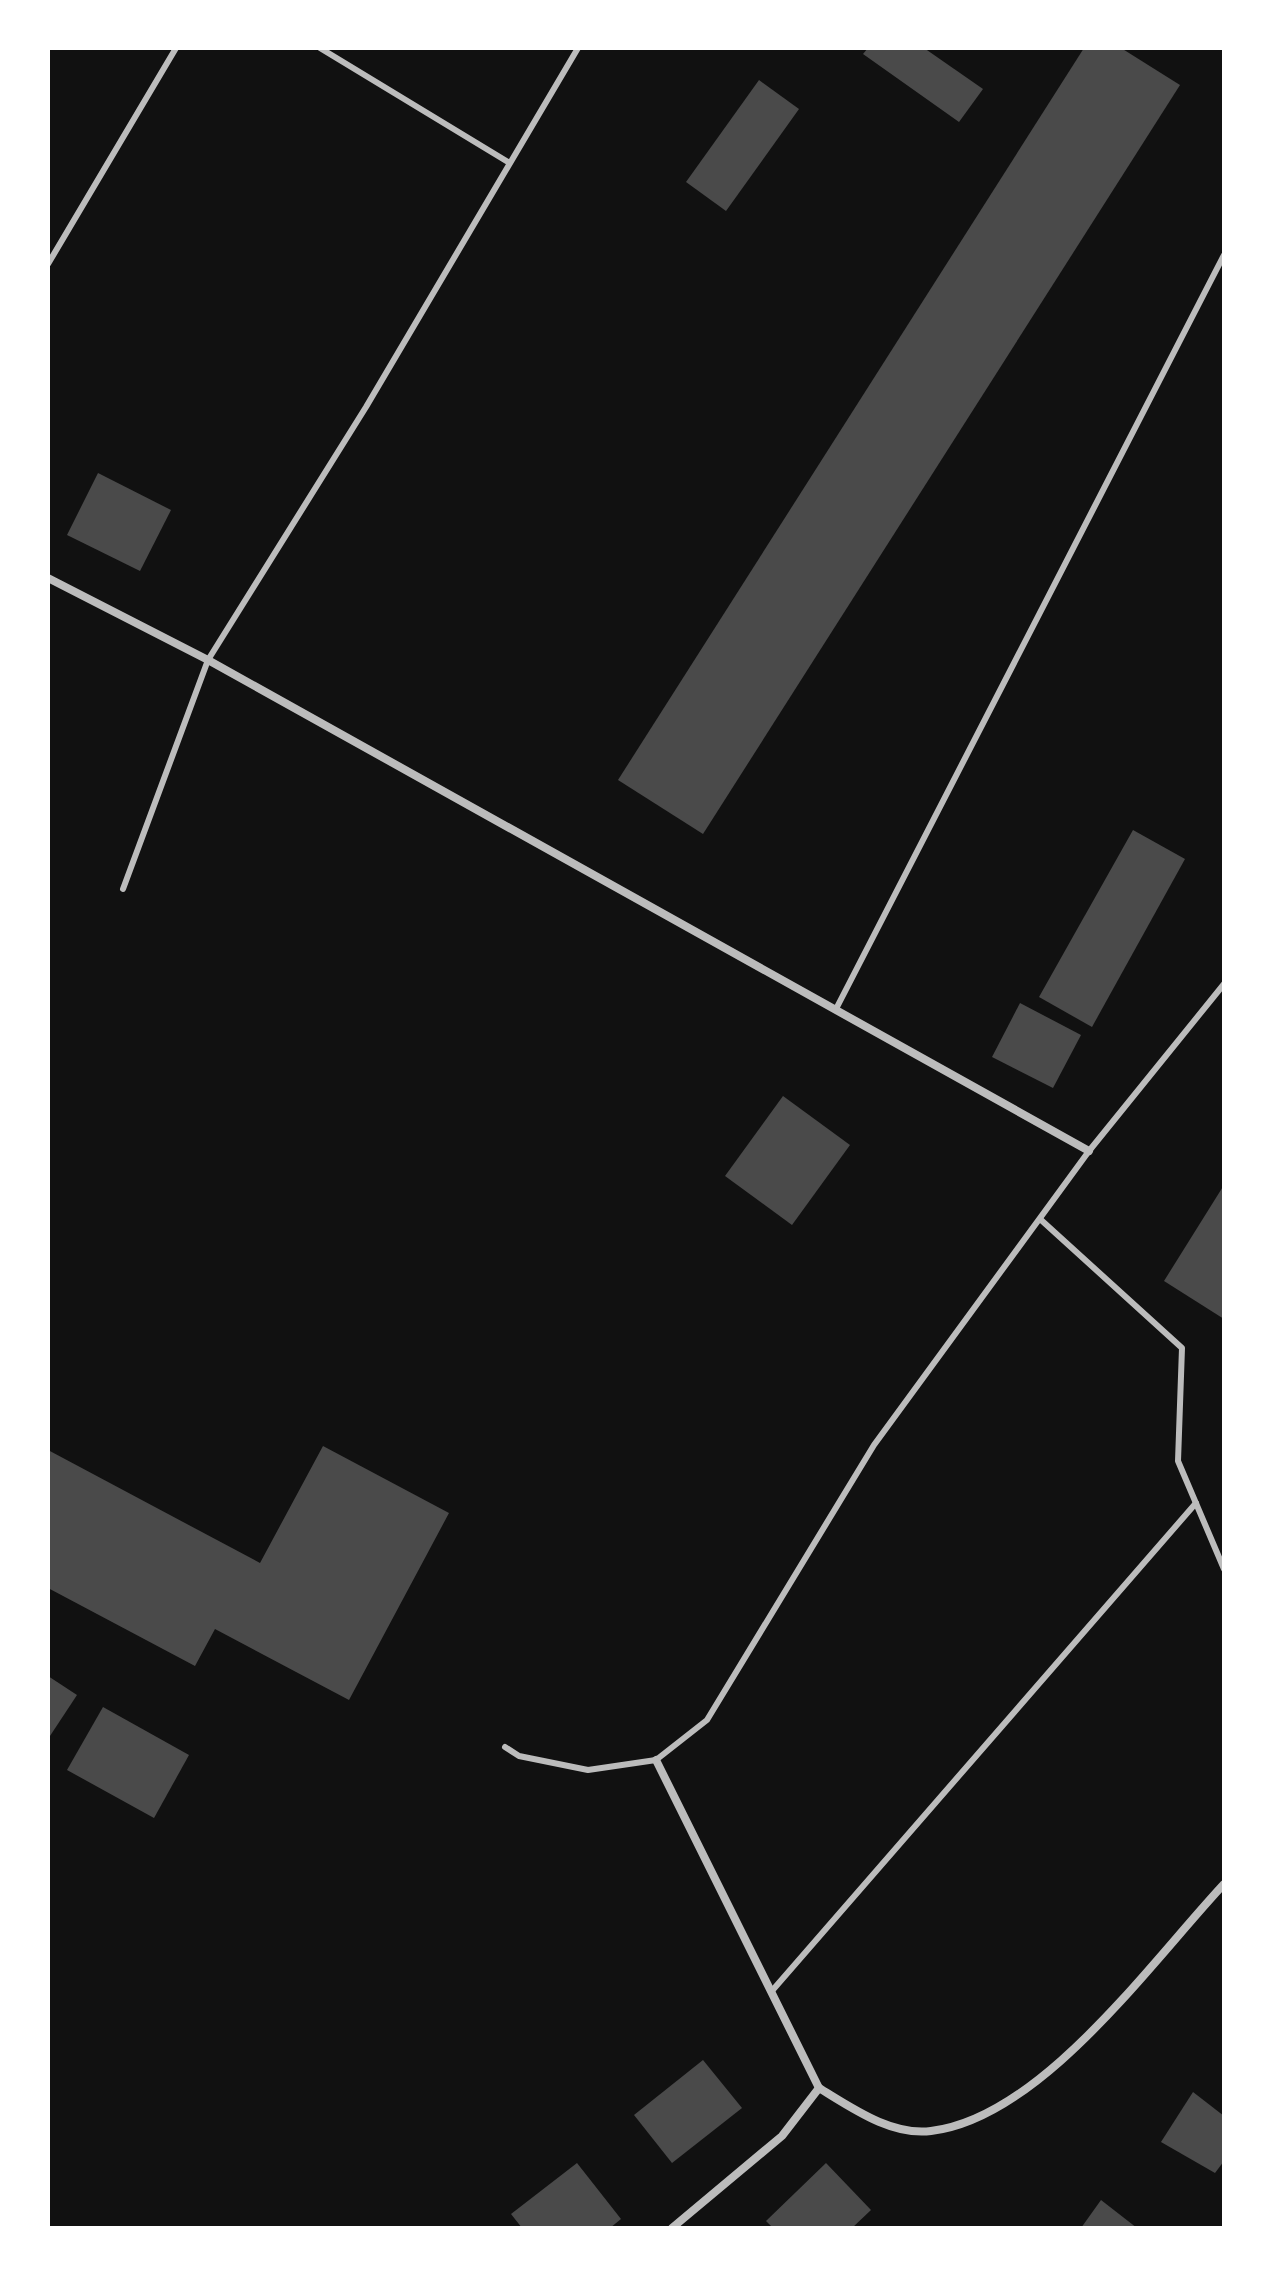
<svg xmlns="http://www.w3.org/2000/svg" width="1272" height="2276" font-family="'PT Sans',sans-serif">
<style>
.building{fill:#4a4a4a}
.lines{fill:none;stroke-linecap:round;stroke-linejoin:round}
.service{stroke:#bcbcbc;stroke-width:6}
.minor{stroke:#bcbcbc;stroke-width:8}
</style>
<rect width="100%" height="100%" fill="#111"/>
<g class="building">
<polygon points="868,48 924,48 983,89 959,122 863,54"/>
<polygon points="1084,48 1121,48 1180,85 703,834 618,780"/>
<polygon points="759,80 799,109 726,211 686,182"/>
<polygon points="98,473 171,510 140,571 67,535"/>
<polygon points="1133,830 1185,859 1092,1027 1039,997"/>
<polygon points="1020,1003 1081,1035 1053,1088 992,1057"/>
<polygon points="783,1096 850,1145 792,1225 725,1176"/>
<polygon points="1224,1185 1224,1319 1164,1281"/>
<polygon points="323,1446 449,1513 349,1700 215,1629 195,1666 48,1588 48,1450 260,1563"/>
<polygon points="48,1676 77,1695 48,1739"/>
<polygon points="103,1707 189,1755 154,1818 67,1770"/>
<polygon points="703,2060 742,2108 672,2163 634,2115"/>
<polygon points="1193,2092 1224,2116 1224,2161 1215,2173 1161,2142"/>
<polygon points="577,2163 621,2219 610,2228 522,2228 511,2214"/>
<polygon points="826,2163 871,2210 852,2228 773,2228 766,2221"/>
<polygon points="1101,2200 1137,2228 1081,2228"/>
</g>
<g class="lines">
<g class="service">
<polyline points="320,48 508,162"/>
<polyline points="48,264 176,48"/>
<polyline points="123,889 208,660 366,407 578,48"/>
<polyline points="836,1009 1224,255"/>
<polyline points="1040,1219 1182,1348 1178,1461 1224,1569"/>
<polyline points="505,1747 519,1756 588,1770 656,1760 707,1720 874,1445 1089,1151 1224,984"/>
<polyline points="771,1992 1196,1503"/>
</g>
<g class="minor">
<polyline points="48,578 208,660 1089,1151"/>
<polyline points="656,1760 819,2088"/>
<path d="M819 2088C852 2108 891 2136 931 2131 1041 2118 1151 1962 1224 1884"/>
<polyline points="672,2228 782,2136 819,2088"/>
</g>
</g>
<rect width="1272" height="2276" fill="none" stroke="#ffffff" stroke-width="100"/>
</svg>
